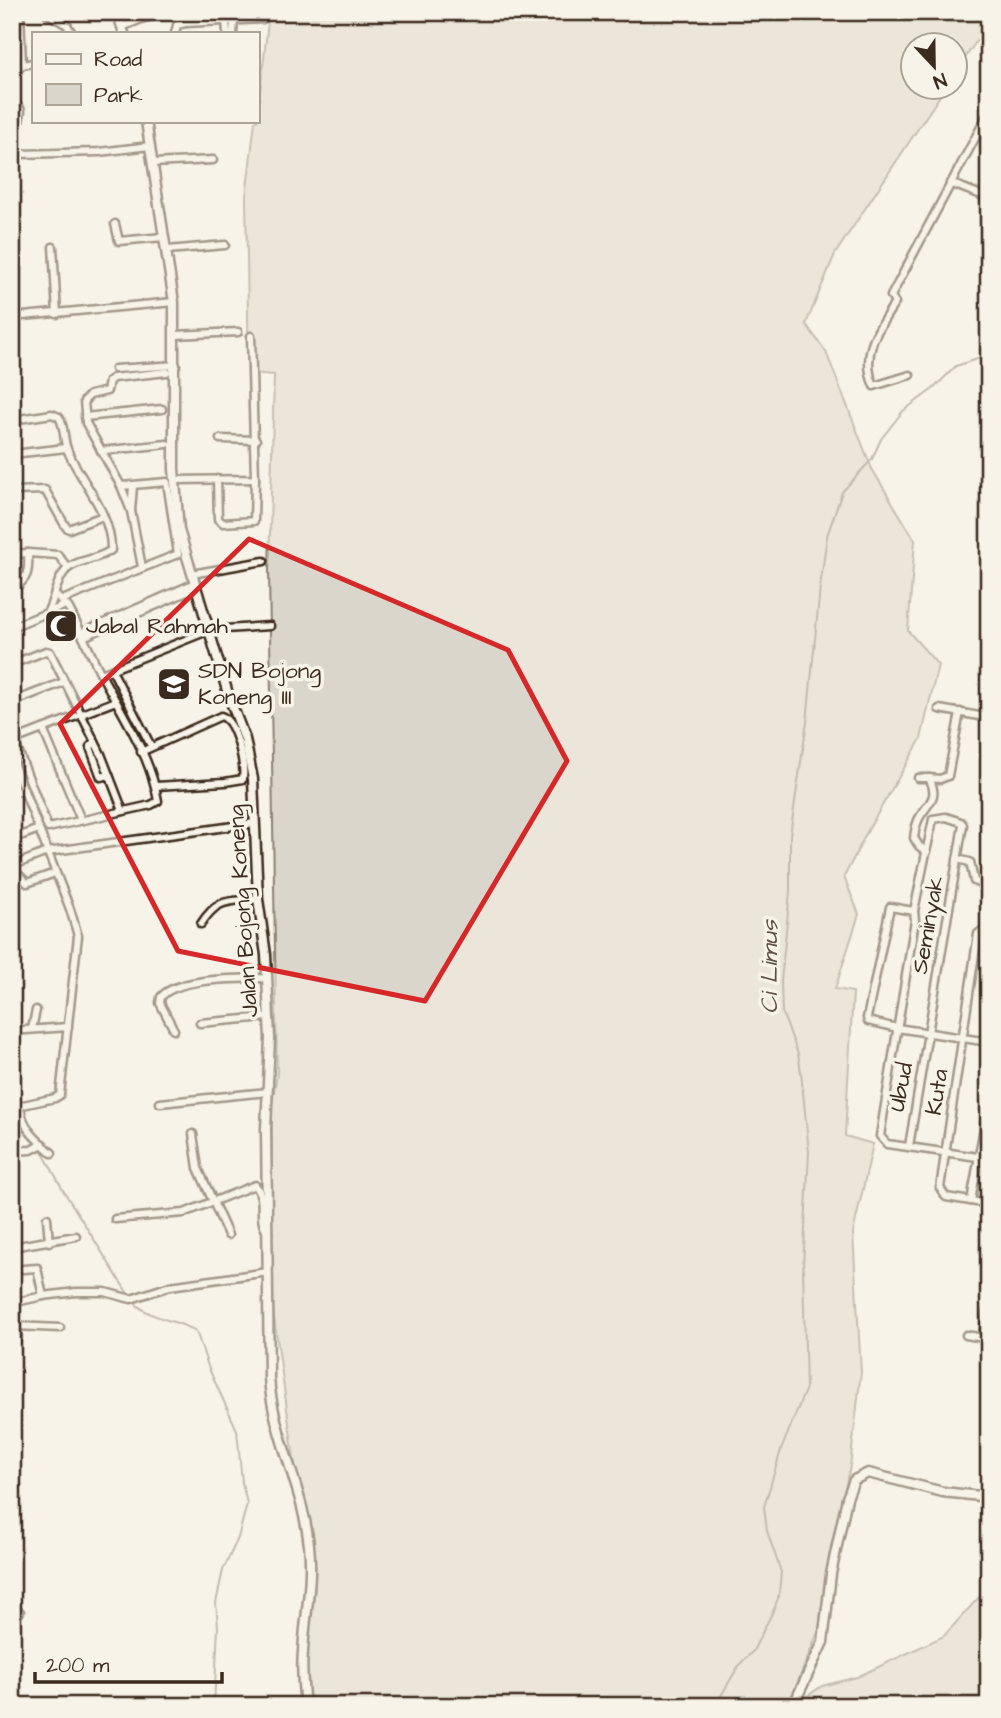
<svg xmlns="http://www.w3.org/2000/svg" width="1001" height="1718" font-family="'Architects Daughter',sans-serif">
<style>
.green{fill:#dbd6cb;stroke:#8b8074;stroke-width:2}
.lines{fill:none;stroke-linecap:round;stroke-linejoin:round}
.stream{stroke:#84786c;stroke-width:2}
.minor-casing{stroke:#3b2a1e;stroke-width:11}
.tertiary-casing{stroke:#3b2a1e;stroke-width:13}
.minor{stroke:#f7f3e8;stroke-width:6}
.tertiary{stroke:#f7f3e8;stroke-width:8}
.marked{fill:none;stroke:#d62828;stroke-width:5;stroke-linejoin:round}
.labels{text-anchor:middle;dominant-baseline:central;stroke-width:7;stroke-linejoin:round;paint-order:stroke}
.poi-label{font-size:23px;fill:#3b2a1e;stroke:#f7f3e8;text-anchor:start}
.street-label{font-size:23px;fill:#3b2a1e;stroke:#f7f3e8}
.water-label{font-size:24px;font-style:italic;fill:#5f5145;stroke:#f7f3e8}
</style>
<rect width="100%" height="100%" fill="#f7f3e8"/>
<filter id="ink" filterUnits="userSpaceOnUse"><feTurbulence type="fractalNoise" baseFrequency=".0143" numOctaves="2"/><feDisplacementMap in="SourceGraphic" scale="14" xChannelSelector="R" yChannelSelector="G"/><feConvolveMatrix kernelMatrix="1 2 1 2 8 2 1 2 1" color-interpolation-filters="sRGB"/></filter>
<g filter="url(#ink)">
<g class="green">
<polygon points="269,12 989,12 989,22 956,72 956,46 914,46 914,88 945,88 835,254 806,324 826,352 872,469 915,540 908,631 938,665 921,739 868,830 844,877 859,914 835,989 853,992 845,1136 873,1144 853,1233 861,1372 850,1467 830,1551 819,1630 788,1706 304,1706 303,1677 311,1579 271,1296 272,1104 277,1074 269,571 274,375 249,373 246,197 255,121 257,121"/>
<polygon points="989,1586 989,1706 800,1706 803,1699 822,1686 857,1677 944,1636"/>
</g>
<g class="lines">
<g class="stream">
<polyline points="12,1098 13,1112 37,1145"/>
<polyline points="41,1149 63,1190 130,1297"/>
<path d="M133 1301C148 1319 177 1320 196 1331L209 1369 237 1430 242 1482 247 1504 238 1538 223 1570 216 1603 218 1627 214 1706"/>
<polyline points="715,1706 739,1665 753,1651 775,1607 779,1594 781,1572 767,1531 764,1507 781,1450 806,1388 803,1267 809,1152 801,1072 798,1054 782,1012 781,981 790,891 790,835 807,722 820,587 827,536 842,492 872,459 881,439 903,411 933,389 956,366 989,355"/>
</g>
<g class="minor-casing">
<g id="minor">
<polyline points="20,12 22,65"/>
<polyline points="45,12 67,25 72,33"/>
<polyline points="67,12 88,12"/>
<polyline points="184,12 186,23 263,19"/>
<polyline points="226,21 227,33"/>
<polyline points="122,27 144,18 174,12"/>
<polyline points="175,33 177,25 186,23"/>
<polyline points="233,33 234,21"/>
<polyline points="12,77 22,65 33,63"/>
<polyline points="12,107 20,108 21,111 17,133 12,147"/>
<polyline points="12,147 20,154 99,152 150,146"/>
<polyline points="152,163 213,160"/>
<polyline points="950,183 989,198"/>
<polyline points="115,224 119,241 164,237"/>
<polyline points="53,247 57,314"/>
<polyline points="167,250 225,245"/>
<polyline points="12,317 174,302"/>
<polyline points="175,335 238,332"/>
<polyline points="115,369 176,365"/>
<path d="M910 375 874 386C860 354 878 328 895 303L891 296 989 112"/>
<polyline points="85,417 162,409"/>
<polyline points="220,439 256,440"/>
<polyline points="101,451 167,444"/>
<path d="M14 453 15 426 19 419 52 414 59 417C65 427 63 438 67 449 80 481 112 513 111 550 99 560 77 559 66 570 56 580 55 598 48 611"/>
<polyline points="13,454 66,448"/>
<polyline points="217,479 218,519 223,523 254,521 255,479"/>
<polyline points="175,480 255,479 251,336"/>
<polyline points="12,491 45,490 66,527 69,529 103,516"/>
<polyline points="131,511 133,486"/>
<polyline points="12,554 28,553"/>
<polyline points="142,567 131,511 121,486 86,423 84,401 90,395 107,391 109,381 113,378 167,372"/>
<polyline points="192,574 264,561"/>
<path d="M12 589C29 580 29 570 28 553L58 555 68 568"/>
<path d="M55 595 68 607C80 629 90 653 102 676 123 715 151 757 158 801L151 805 48 828 14 740 116 701"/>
<polyline points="62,600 178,554 167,482 121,486"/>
<polyline points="12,627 66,605"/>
<polyline points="81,633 195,583"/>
<polyline points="83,637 196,588"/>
<polyline points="12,664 46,651 50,652 101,754 123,811"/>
<polyline points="112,670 150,744"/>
<polyline points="101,674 210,630 270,626"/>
<polyline points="12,702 64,682"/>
<polyline points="939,709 985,717"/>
<polyline points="43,729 81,820"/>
<polyline points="95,742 90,747 101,777 109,775"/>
<path d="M141 752 221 716C236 721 245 764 243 779L225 782 156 786"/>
<path d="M12 760 70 909 78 936 60 1095 55 1098 23 1105 20 1108C24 1130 36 1139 52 1153"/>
<path d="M918 778H929C939 797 930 801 921 815 916 822 915 830 914 838L919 846 927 852"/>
<polyline points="929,778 940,779 948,776 960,712"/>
<polyline points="12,793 24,790"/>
<polyline points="12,839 39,829"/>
<polyline points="957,859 970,862 974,881 989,888"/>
<polyline points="12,866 47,852 255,823"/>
<polyline points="12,868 27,883 55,873"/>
<path d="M201 924C218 897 229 902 258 899"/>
<polyline points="989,931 982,931 978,934 940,1188 946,1197 989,1204"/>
<polyline points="200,1023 268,1017"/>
<polyline points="32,1029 36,1010"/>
<path d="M174 1030 160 1003 161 997C177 977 241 979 267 978"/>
<polyline points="12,1031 68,1027"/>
<polyline points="160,1103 267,1092"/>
<polyline points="193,1134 198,1168 228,1235"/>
<polyline points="909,1146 963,825 961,822 946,817 933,819 914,911"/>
<polyline points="12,1151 31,1150 43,1144"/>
<polyline points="978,1157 887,1144 880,1136 915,920 914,911 890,907 867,1018 868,1021 897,1028 989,1042"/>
<polyline points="971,1201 989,1099"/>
<polyline points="47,1218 49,1242"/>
<path d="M115 1219 184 1213 255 1185C268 1200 256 1220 268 1233"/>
<polyline points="12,1247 76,1236"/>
<polyline points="23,1269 37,1268 43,1296"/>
<polyline points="12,1303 43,1296 76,1292 105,1292 131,1299 170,1286 268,1272"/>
<polyline points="15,1326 60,1328"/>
<polyline points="966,1335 989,1339"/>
<polyline points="982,1338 989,1301"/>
<polyline points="12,1613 20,1612"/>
</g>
</g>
<g class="tertiary-casing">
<g id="tertiary">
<polyline points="117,12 124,33"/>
<path d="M146 121 174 302V469L179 530 229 697 245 739 253 779 258 899 266 955 270 1038 266 1129 269 1378C273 1436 303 1487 309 1545 313 1581 305 1616 303 1652 301 1670 303 1688 305 1706"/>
<polyline points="12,1317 17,1337 12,1346"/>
<polyline points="793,1706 823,1642 831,1574 847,1498 854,1480 868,1473 943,1492 989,1497"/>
</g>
</g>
<use href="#minor" class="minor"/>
<use href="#tertiary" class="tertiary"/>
</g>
</g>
<path d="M0 0H1001V1718H0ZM249 539 508 650 567 761 425 1001 178 951 60 724Z" fill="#f7f3e8" fill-opacity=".55" fill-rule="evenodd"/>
<path class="marked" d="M249 539 508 650 567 761 425 1001 178 951 60 724Z"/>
<defs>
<g id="mosque-square" transform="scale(1.75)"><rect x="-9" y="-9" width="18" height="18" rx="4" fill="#3b2a1e" stroke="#f7f3e8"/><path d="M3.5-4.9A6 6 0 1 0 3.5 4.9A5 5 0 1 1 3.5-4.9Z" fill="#fff"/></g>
<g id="school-square" transform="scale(1.75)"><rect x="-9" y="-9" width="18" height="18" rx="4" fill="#3b2a1e" stroke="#f7f3e8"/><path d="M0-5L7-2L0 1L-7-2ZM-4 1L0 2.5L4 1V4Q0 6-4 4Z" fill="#fff"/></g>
</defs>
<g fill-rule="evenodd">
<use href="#mosque-square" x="61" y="626"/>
<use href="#school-square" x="174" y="684"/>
</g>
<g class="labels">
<g class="poi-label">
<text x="86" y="626">Jabal Rahmah</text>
<text x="198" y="671">SDN Bojong<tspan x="198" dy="26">Koneng III</tspan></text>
</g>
<g class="street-label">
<text transform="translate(243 911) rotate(-94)">Jalan Bojong Koneng</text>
<text transform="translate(928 925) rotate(-80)">Seminyak</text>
<text transform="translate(901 1087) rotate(-80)">Ubud</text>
<text transform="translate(937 1092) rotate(-81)">Kuta</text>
</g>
<g class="water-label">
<text transform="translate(770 967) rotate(-90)">Ci Limus</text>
</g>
</g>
<rect width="1001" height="1718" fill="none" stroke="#f7f3e8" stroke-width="42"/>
<rect x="21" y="21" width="959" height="1676" fill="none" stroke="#3b2a1e" stroke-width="2.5" filter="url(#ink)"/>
<rect x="32" y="32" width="228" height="91" fill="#f7f3e8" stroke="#aca397" stroke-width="2"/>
<rect x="46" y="54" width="35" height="10" fill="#f7f3e8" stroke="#aca397" stroke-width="2"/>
<text x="94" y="66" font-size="21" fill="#3b2a1e">Road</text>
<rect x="46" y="84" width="35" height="21" fill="#dbd6cb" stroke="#aca397" stroke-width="2"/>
<text x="94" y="102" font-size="21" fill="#3b2a1e">Park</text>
<g transform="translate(934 66) rotate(158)"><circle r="33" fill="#f7f3e8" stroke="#aca397" stroke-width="2"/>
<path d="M0-5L12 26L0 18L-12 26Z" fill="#3b2a1e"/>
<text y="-10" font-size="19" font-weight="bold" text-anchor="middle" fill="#3b2a1e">N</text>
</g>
<path d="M35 1672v10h187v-10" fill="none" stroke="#3b2a1e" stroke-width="3.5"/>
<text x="46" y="1672" font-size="21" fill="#3b2a1e" stroke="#f7f3e8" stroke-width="5" paint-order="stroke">200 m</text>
</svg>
